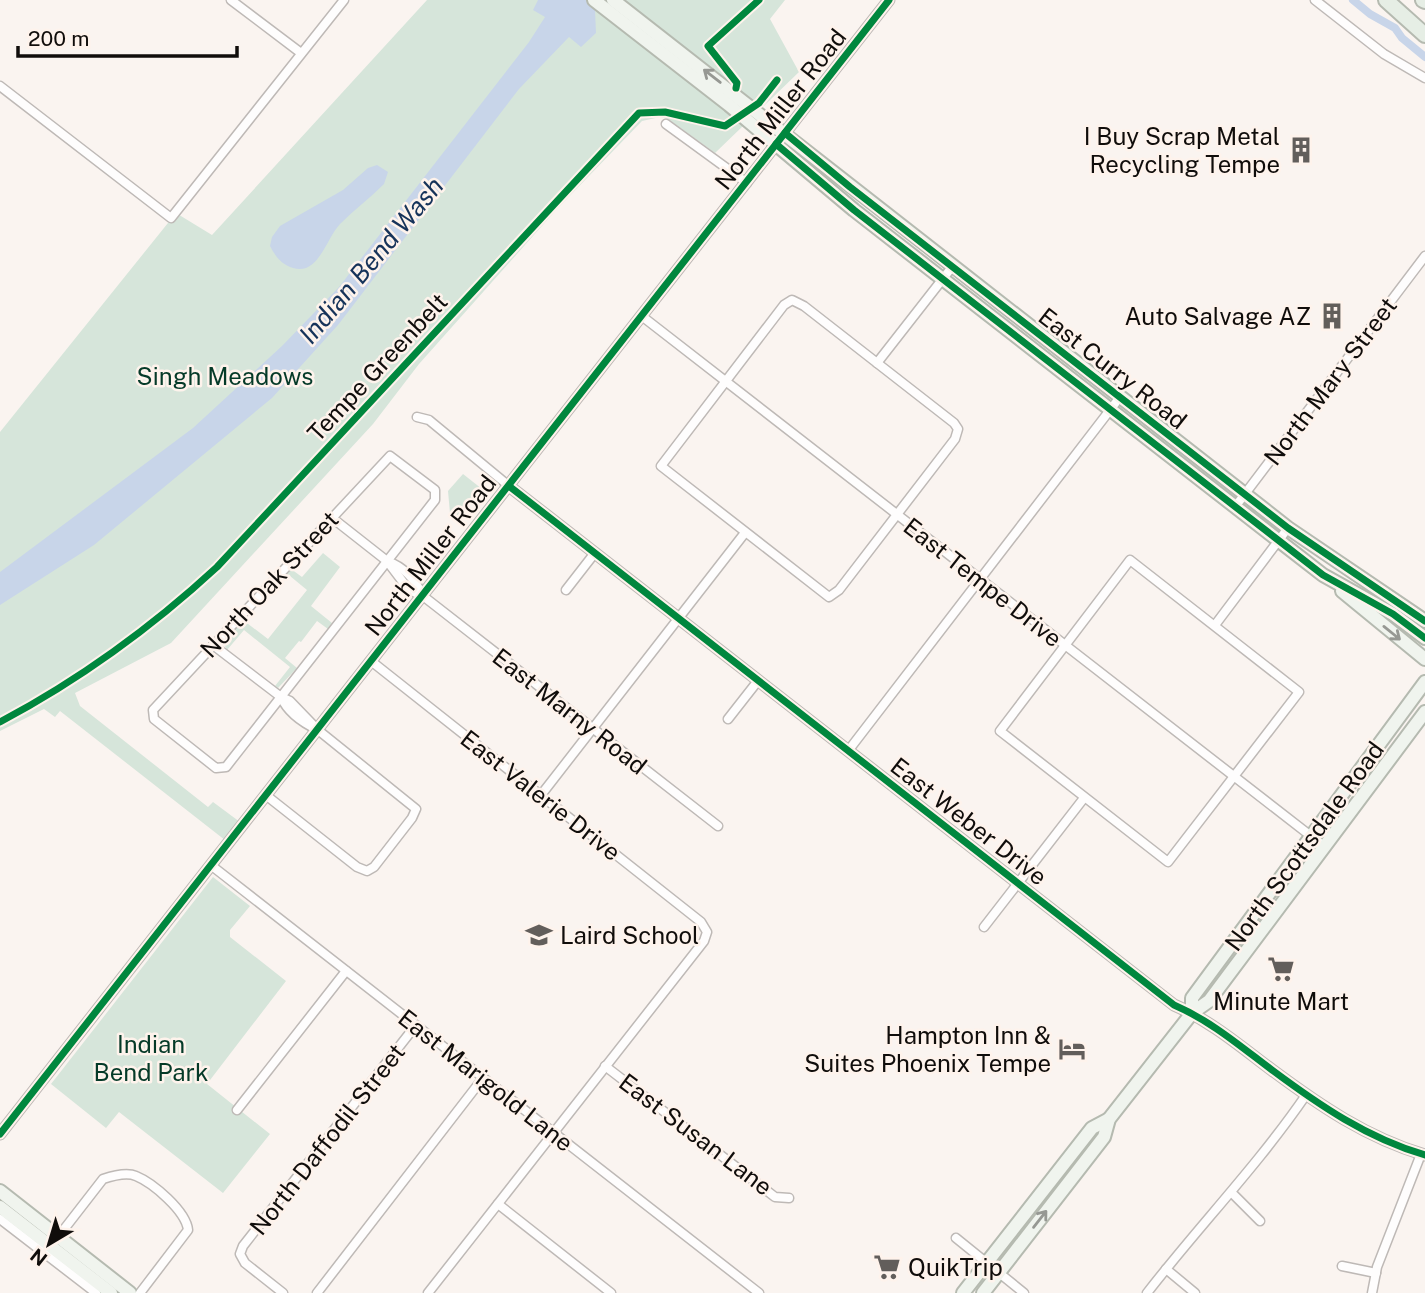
<svg xmlns="http://www.w3.org/2000/svg" width="1425" height="1293" font-family="'Public Sans',sans-serif">
<style>
.green{fill:#d6e5da}
.water{fill:#c8d5e9}
.lines{fill:none;stroke-linecap:round;stroke-linejoin:round}
.canal{stroke:#c8d5e9;stroke-width:8}
.minor-casing{stroke:#beb9b6;stroke-width:11}
.tertiary-casing{stroke:#beb9b6;stroke-width:13}
.primary-casing{stroke:#b5bab0;stroke-width:16}
.motorway-casing{stroke:#b5bab0;stroke-width:18}
.minor{stroke:#fefdfd;stroke-width:8}
.tertiary{stroke:#fefdfd;stroke-width:10}
.primary{stroke:#f0f4ee;stroke-width:12}
.motorway{stroke:#e6eee5;stroke-width:14}
.cycleway-casing{stroke:#fef3ec;stroke-width:11}
.cycleway{stroke:#00873e;stroke-width:7}
.oneway{stroke:#969893}
.labels{text-anchor:middle;dominant-baseline:central;stroke-width:5;stroke-linejoin:round;paint-order:stroke}
.street-label{font-size:24px;fill:#100d0b;stroke:#fef3ec}
.poi-label{font-size:24px;fill:#100d0b;stroke:#fef3ec;text-anchor:end}
.park-label{font-size:24px;fill:#053a28;stroke:#fef3ec}
.water-label{font-size:26px;font-style:italic;fill:#16335a;stroke:#fef3ec}
</style>
<rect width="100%" height="100%" fill="#faf4f0"/>
<g class="green">
<polygon points="427,0 785,0 770,19 799,72 715,153 668,119 660,117 642,121 557,209 419,364 373,424 171,643 75,693 80,706 208,807 213,802 244,825 230,844 60,711 55,717 44,709 0,731 0,432 176,213 212,235"/>
<polygon points="463,474 482,489 458,519 450,513 448,491"/>
<polygon points="323,553 340,567 311,606 332,623 328,629 317,621 301,642 299,641 285,658 297,668 278,688 275,686 290,667 244,630 227,650 223,642 243,620 268,639 307,590 290,576 287,580 283,577 291,569 302,577"/>
<polygon points="213,877 250,906 230,930 230,937 286,981 207,1084 270,1134 223,1193 119,1112 106,1128 51,1084"/>
</g>
<g class="water">
<polygon points="538,0 604,0 595,10 596,33 581,47 569,37 519,89 338,325 272,398 94,545 0,605 0,572 193,428 282,346 339,287 529,42 545,17 533,10"/>
<path d="M377 165 388 172 384 184C370 198 354 210 340 224 326 239 318 276 293 268 282 265 275 256 270 246L272 237 280 226 343 190 368 168Z"/>
</g>
<g class="lines">
<polyline class="canal" points="1353,0 1370,14 1395,28 1402,38 1425,57"/>
<g class="minor-casing">
<g id="minor">
<polyline points="231,0 301,53"/>
<polyline points="1315,0 1384,54 1425,78"/>
<polyline points="0,86 171,218 344,0"/>
<polyline points="666,124 747,183"/>
<polygon points="792,300 804,306 954,423 958,429 955,439 839,590 829,597 661,466 784,305"/>
<polyline points="643,317 1325,847"/>
<polyline points="877,363 952,267"/>
<polyline points="417,417 429,420 509,486"/>
<polygon points="390,456 435,490 435,500 226,767 216,768 154,719 153,710"/>
<polyline points="1235,507 1425,256"/>
<path d="M331 517 387 561C404 567 415 579 423 596"/>
<polygon points="1130,560 1299,692 1168,862 1000,731"/>
<polyline points="387,561 409,590 423,596 718,826"/>
<polyline points="566,590 594,554"/>
<polyline points="1215,625 1288,528"/>
<polyline points="213,645 281,697 290,701 318,730"/>
<polyline points="371,661 701,922 707,932 704,941 428,1293"/>
<polyline points="728,719 757,682"/>
<polyline points="848,751 1120,397"/>
<polyline points="541,795 744,534"/>
<path d="M267 796 357 867 367 871 374 867 412 818 416 809 318 730C303 723 288 713 281 697"/>
<polyline points="212,866 759,1293"/>
<polyline points="984,927 1084,798"/>
<polyline points="605,1066 775,1197 789,1198"/>
<polyline points="237,1110 346,971"/>
<polyline points="1232,1193 1260,1221"/>
<polyline points="498,1204 611,1293"/>
<polyline points="0,1219 96,1293"/>
<path d="M58 1237 103 1179C112 1176 127 1172 136 1176 153 1183 186 1211 188 1230L140 1293"/>
<polyline points="956,1238 1024,1293"/>
<polyline points="1342,1266 1376,1273"/>
<polyline points="1166,1269 1195,1293"/>
<polyline points="283,1293 245,1263 240,1254 243,1246 416,1025"/>
<polyline points="317,1293 483,1078"/>
<path d="M1147 1293C1199 1226 1258 1165 1306 1095"/>
<polyline points="1372,1293 1377,1267 1421,1154"/>
</g>
</g>
<g class="tertiary-casing">
<g id="tertiary">
<path d="M509 486 1174 1005C1211 1021 1240 1046 1272 1070 1319 1105 1367 1138 1425 1155"/>
<polyline points="0,1134 889,0"/>
</g>
</g>
<g class="primary-casing">
<g id="primary">
<polyline points="594,0 729,105 854,210 1323,575 1393,614 1425,638"/>
<polyline points="613,0 1288,528 1425,621"/>
<polyline points="1342,591 1425,659"/>
<polyline points="1192,1013 1192,998 1425,682"/>
<polyline points="0,1191 130,1293"/>
<polyline points="0,1207 111,1293"/>
<polyline points="963,1293 1092,1128 1109,1119"/>
<polyline points="983,1293 1104,1137 1109,1119 1192,1013 1209,1001 1425,712"/>
</g>
</g>
<g class="motorway-casing">
<g id="motorway">
<polyline points="1386,0 1425,35"/>
<polyline points="1423,0 1425,1"/>
</g>
</g>
<use href="#minor" class="minor"/>
<use href="#tertiary" class="tertiary"/>
<use href="#primary" class="primary"/>
<use href="#motorway" class="motorway"/>
<g class="cycleway-casing">
<g id="cycleway">
<polyline points="736,88 737,83 708,46 759,0"/>
<polyline points="785,133 850,187 1288,528 1425,621"/>
<polyline points="776,144 854,210 1323,575 1393,614 1425,638"/>
<path d="M509 486 1174 1005C1211 1021 1240 1046 1272 1070 1319 1105 1367 1138 1425 1155"/>
<path d="M0 722C79 680 151 628 217 567L639 113 665 112 725 126 759 103 777 80"/>
<polyline points="0,1134 889,0"/>
</g>
</g>
<use href="#cycleway" class="cycleway"/>
</g>
<defs><path id="oneway-shaft" d="M-6 0H5M1.5-3L5.5 0L1.5 3" fill="none" stroke-width="1.6" stroke-linecap="round" stroke-linejoin="round" transform="scale(1.75)"/></defs>
<g class="oneway">
<use href="#oneway-shaft" transform="translate(712 76) rotate(-142)"/>
<use href="#oneway-shaft" transform="translate(1392 633) rotate(39)"/>
<use href="#oneway-shaft" transform="translate(1040 1219) rotate(-52)"/>
</g>
<defs>
<g id="building-bare" transform="scale(2.1)"><path d="M-4-6H4V6H1V3H-1V6H-4ZM-2.5-4.3h1.7v1.8h-1.7ZM.8-4.3h1.7v1.8H.8ZM-2.5-1h1.7V.8h-1.7ZM.8-1h1.7V.8H.8Z" fill="#625e5b" stroke="#fef3ec" stroke-width="2.5" paint-order="stroke"/></g>
<g id="school-bare" transform="scale(2.1)"><path d="M0-5L7-2L0 1L-7-2ZM-4 1L0 2.5L4 1V4Q0 6-4 4Z" fill="#625e5b" stroke="#fef3ec" stroke-width="2.5" paint-order="stroke"/></g>
<g id="supermarket-bare" transform="scale(2.1)"><path d="M-6-5.5h2.5l.6 2H6L4.5 2H-2.5L-4.4-4H-6ZM-1.5 3.2a1.3 1.3 0 1 0 .1 0ZM3 3.2a1.3 1.3 0 1 0 .1 0Z" fill="#625e5b" stroke="#fef3ec" stroke-width="2.5" paint-order="stroke"/></g>
<g id="hotel-bare" transform="scale(2.1)"><path d="M-6-4.5h1.5V1H6V5H4.5V3h-9V5H-6ZM-4 0a1.8 1.8 0 1 1 3.6 0ZM.5 0V-2.5h3Q6-2.5 6 0Z" fill="#625e5b" stroke="#fef3ec" stroke-width="2.5" paint-order="stroke"/></g>
</defs>
<g fill-rule="evenodd">
<use href="#building-bare" x="1301" y="150"/>
<use href="#building-bare" x="1332" y="316"/>
<use href="#school-bare" x="539" y="935"/>
<use href="#supermarket-bare" x="1281" y="969"/>
<use href="#hotel-bare" x="1072" y="1049"/>
<use href="#supermarket-bare" x="887" y="1267"/>
</g>
<g class="labels">
<g class="street-label">
<text transform="translate(780 109) rotate(-52)">North Miller Road</text>
<text transform="translate(377 367) rotate(-47)">Tempe Greenbelt</text>
<text transform="translate(1113 368) rotate(38)">East Curry Road</text>
<text transform="translate(1330 381) rotate(-53)">North Mary Street</text>
<text transform="translate(430 555) rotate(-52)">North Miller Road</text>
<text transform="translate(983 582) rotate(38)">East Tempe Drive</text>
<text transform="translate(269 584) rotate(-47)">North Oak Street</text>
<text transform="translate(570 711) rotate(38)">East Marny Road</text>
<text transform="translate(541 795) rotate(38)">East Valerie Drive</text>
<text transform="translate(969 821) rotate(38)">East Weber Drive</text>
<text transform="translate(1304 846) rotate(-54)">North Scottsdale Road</text>
<text transform="translate(486 1080) rotate(38)">East Marigold Lane</text>
<text transform="translate(696 1134) rotate(37)">East Susan Lane</text>
<text transform="translate(327 1139) rotate(-52)">North Daffodil Street</text>
</g>
<g class="poi-label">
<text x="1280" y="136">I Buy Scrap Metal<tspan x="1280" dy="28">Recycling Tempe</tspan></text>
<text x="1311" y="316">Auto Salvage AZ</text>
<text x="560" y="935" text-anchor="start">Laird School</text>
<text x="1281" y="1001" text-anchor="middle">Minute Mart</text>
<text x="1051" y="1035">Hampton Inn &amp;<tspan x="1051" dy="28">Suites Phoenix Tempe</tspan></text>
<text x="908" y="1267" text-anchor="start">QuikTrip</text>
</g>
<g class="park-label">
<text x="225" y="376">Singh Meadows</text>
<text x="151" y="1044">Indian<tspan x="151" dy="28">Bend Park</tspan></text>
</g>
<g class="water-label">
<text transform="translate(371 260) rotate(-50)">Indian Bend Wash</text>
</g>
</g>
<g transform="translate(49 1244) rotate(218)" stroke="#fef3ec" stroke-width="5" paint-order="stroke">
<path d="M0-5L12 26L0 18L-12 26Z" fill="#100d0b"/>
<text y="-10" font-size="19" font-weight="bold" text-anchor="middle" fill="#100d0b">N</text>
</g>
<path d="M18 46v10h219v-10" fill="none" stroke="#100d0b" stroke-width="3.5"/>
<text x="28" y="46" font-size="21" fill="#100d0b" stroke="#fef3ec" stroke-width="5" paint-order="stroke">200 m</text>
</svg>
